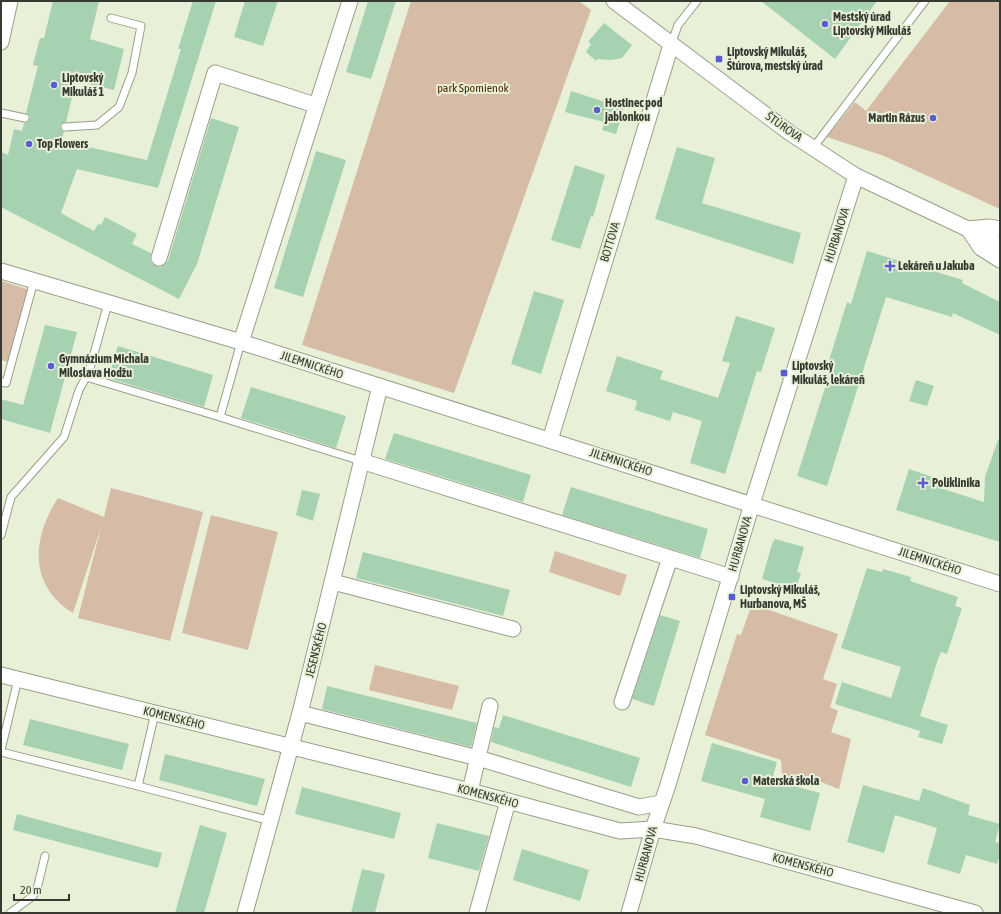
<svg xmlns="http://www.w3.org/2000/svg" width="1001" height="914" font-family="'Asap Condensed',sans-serif">
<style>
.green{fill:#d6bba6}
.building{fill:#a6d2b2}
.lines{fill:none;stroke-linecap:round;stroke-linejoin:round}
.lane-casing{stroke:#989f89;stroke-width:9}
.street-casing{stroke:#989f89;stroke-width:17}
.lane{stroke:#fff;stroke-width:7}
.street{stroke:#fff;stroke-width:15}
.poi-dot{fill:#595bd2;stroke:#e8f0d8;stroke-width:1.5}
.labels{text-anchor:middle;dominant-baseline:central;stroke-width:4;stroke-linejoin:round;paint-order:stroke}
.poi-label{font-size:12px;font-weight:bold;fill:#373a30;stroke:#e8f0d8;text-anchor:start}
.park-label{font-size:12px;fill:#502a02;stroke:#e8f0d8}
.street-label{font-size:12px;fill:#373a30;stroke:#e8f0d8}
</style>
<rect width="100%" height="100%" fill="#e8f0d8"/>
<g class="green">
<polygon points="411,1 579,1 591,10 454,393 302,345"/>
<polygon points="950,1 1000,1 1000,209 884,156 827,137 855,102 866,111"/>
<polygon points="1,281 30,290 8,362 1,360"/>
<path d="M111 488 203 512 170 641 78 618 101 527 73 613C28 585 32 538 58 498L104 517Z"/>
<polygon points="211,515 278,532 248,650 182,633"/>
<polygon points="555,551 627,575 620,596 549,572"/>
<polygon points="752,604 838,634 823,679 837,684 830,707 838,711 831,732 851,739 839,789 806,776 800,781 782,776 781,760 705,735 737,634 741,635"/>
<polygon points="375,665 459,686 452,710 369,690"/>
</g>
<g class="building">
<polygon points="53,1 99,1 90,39 124,49 114,90 76,81 66,122 60,125 61,129 64,132 61,141 147,160 181,49 178,49 193,1 216,1 158,188 77,169 61,213 94,231 98,224 101,225 105,217 137,234 132,244 151,253 150,260 152,264 161,267 168,261 211,118 239,127 197,264 179,299 1,207 1,152 8,155 14,129 22,131 24,123 30,119 30,116 26,113 38,66 33,65 40,38 44,38"/>
<polygon points="245,1 278,1 263,46 234,37"/>
<polygon points="368,1 396,1 371,79 346,72"/>
<polygon points="761,1 877,1 835,59"/>
<polygon points="604,23 632,45 622,58 611,60 597,59 596,61 586,52 591,44 588,42"/>
<polygon points="571,91 624,108 616,134 602,130 604,122 565,112"/>
<polygon points="677,147 715,158 702,203 801,233 793,264 655,219"/>
<polygon points="316,151 346,160 303,297 274,288"/>
<polygon points="575,165 605,175 593,217 591,216 580,249 551,240"/>
<polygon points="867,251 963,280 962,283 1000,302 1000,335 953,313 952,317 886,297 827,486 797,476 831,369 827,367 847,302 851,304"/>
<polygon points="534,291 564,300 541,374 511,364"/>
<polygon points="736,316 775,328 761,372 757,371 725,474 690,463 702,421 673,412 670,421 635,410 637,401 606,391 617,356 663,371 660,379 718,398 730,363 722,361"/>
<polygon points="45,325 77,332 50,433 1,419 1,399 23,405"/>
<polygon points="118,346 213,375 204,407 108,378"/>
<polygon points="916,380 934,386 927,406 909,401"/>
<polygon points="251,387 346,416 336,448 241,418"/>
<polygon points="394,433 531,475 523,502 385,459"/>
<polygon points="998,440 1000,440 1000,542 896,510 909,469 942,480 940,488 984,502 985,477"/>
<polygon points="571,487 708,529 700,558 562,515"/>
<polygon points="302,490 320,494 313,521 296,515"/>
<polygon points="775,539 804,547 797,572 801,573 796,589 762,579 772,544"/>
<polygon points="363,552 510,590 503,616 356,578"/>
<polygon points="867,568 882,572 883,569 911,577 910,581 958,597 955,606 962,608 947,654 941,652 938,659 920,716 948,725 942,744 918,737 920,731 835,704 842,682 891,698 901,667 841,648"/>
<polygon points="660,615 680,621 654,706 632,699"/>
<polygon points="327,686 477,723 471,747 322,709"/>
<polygon points="503,715 640,758 631,787 491,742 494,727 499,728"/>
<polygon points="30,719 129,744 122,770 23,745"/>
<polygon points="712,743 777,762 772,780 820,793 810,831 760,817 765,799 701,781"/>
<polygon points="165,754 265,779 257,806 159,780"/>
<polygon points="863,785 919,801 923,788 970,805 968,815 1000,824 995,842 1000,843 1000,855 997,864 966,855 960,874 927,864 937,828 895,815 884,853 847,842"/>
<polygon points="302,787 401,813 394,839 295,814"/>
<polygon points="17,814 162,853 158,868 13,830"/>
<polygon points="437,823 489,836 479,871 428,858"/>
<polygon points="200,825 227,833 204,913 175,913"/>
<polygon points="522,849 589,870 580,901 513,880"/>
<polygon points="362,869 385,874 375,913 351,913"/>
</g>
<g class="lines">
<g class="lane-casing">
<g id="lane">
<polyline points="671,45 678,25 697,1"/>
<polyline points="1,113 25,118"/>
<polyline points="65,127 97,125 119,107 132,73 141,26 111,18"/>
<polyline points="813,148 925,1"/>
<polyline points="241,342 220,417 361,461"/>
<polyline points="86,377 220,417"/>
<polyline points="1,382 6,383 34,281"/>
<polyline points="1,535 11,497 64,437 79,390 89,372 108,303"/>
<polyline points="1,750 18,679"/>
<polyline points="1,752 138,786 155,713"/>
<polyline points="138,786 271,821"/>
<polyline points="10,913 33,896 37,889 45,856"/>
</g>
</g>
<g class="street-casing">
<g id="street">
<polyline points="614,1 790,133 856,176 968,229 1000,246"/>
<polyline points="1,42 10,1"/>
<polyline points="968,229 989,227 1000,229"/>
<polyline points="969,230 981,248 1000,260"/>
<polyline points="159,258 215,73 315,105"/>
<polyline points="1,271 241,342 1000,584"/>
<polyline points="241,342 350,1"/>
<polyline points="550,440 671,45"/>
<polyline points="361,461 731,577"/>
<polyline points="333,582 513,629"/>
<polyline points="1,675 470,791 620,831 653,829 696,836 975,913"/>
<polyline points="622,702 670,558"/>
<polyline points="300,713 478,758 639,807 661,803"/>
<polyline points="470,791 490,706"/>
<polyline points="245,913 300,713 380,386"/>
<polyline points="477,913 508,801"/>
<polyline points="629,913 653,829 667,788 752,504 856,176"/>
</g>
</g>
<use href="#lane" class="lane"/>
<use href="#street" class="street"/>
</g>
<g class="poi-dot">
<circle cx="825" cy="24" r="4"/>
<rect x="715" y="55" width="8" height="8" rx="2"/>
<circle cx="54" cy="85" r="4"/>
<circle cx="597" cy="110" r="4"/>
<circle cx="933" cy="118" r="4"/>
<circle cx="29" cy="144" r="4"/>
<path d="M888 260h4v4h4v4h-4v4h-4v-4h-4v-4h4z"/>
<circle cx="51" cy="366" r="4"/>
<rect x="780" y="369" width="8" height="8" rx="2"/>
<path d="M921 477h4v4h4v4h-4v4h-4v-4h-4v-4h4z"/>
<rect x="728" y="593" width="8" height="8" rx="2"/>
<circle cx="745" cy="781" r="4"/>
</g>
<g class="labels">
<g class="poi-label">
<text x="833" y="17">Mestský úrad<tspan x="833" dy="14">Liptovský Mikuláš</tspan></text>
<text x="727" y="52">Liptovský Mikuláš,<tspan x="727" dy="14">Štúrova, mestský úrad</tspan></text>
<text x="62" y="78">Liptovský<tspan x="62" dy="14">Mikuláš 1</tspan></text>
<text x="605" y="103">Hostinec pod<tspan x="605" dy="14">jablonkou</tspan></text>
<text x="925" y="118" text-anchor="end">Martin Rázus</text>
<text x="37" y="144">Top Flowers</text>
<text x="898" y="266">Lekáreň u Jakuba</text>
<text x="59" y="359">Gymnázium Michala<tspan x="59" dy="14">Miloslava Hodžu</tspan></text>
<text x="792" y="366">Liptovský<tspan x="792" dy="14">Mikuláš, lekáreň</tspan></text>
<text x="932" y="483">Poliklinika</text>
<text x="740" y="590">Liptovský Mikuláš,<tspan x="740" dy="14">Hurbanova, MŠ</tspan></text>
<text x="753" y="781">Materská škola</text>
</g>
<g class="park-label">
<text x="473" y="88">park Spomienok</text>
</g>
<g class="street-label">
<text transform="translate(784 127) rotate(35)">ŠTÚROVA</text>
<text transform="translate(837 235) rotate(-72)">HURBANOVA</text>
<text transform="translate(610 242) rotate(-73)">BOTTOVA</text>
<text transform="translate(312 365) rotate(18)">JILEMNICKÉHO</text>
<text transform="translate(621 462) rotate(18)">JILEMNICKÉHO</text>
<text transform="translate(740 544) rotate(-74)">HURBANOVA</text>
<text transform="translate(930 561) rotate(18)">JILEMNICKÉHO</text>
<text transform="translate(316 650) rotate(-76)">JESENSKÉHO</text>
<text transform="translate(174 718) rotate(14)">KOMENSKÉHO</text>
<text transform="translate(488 796) rotate(15)">KOMENSKÉHO</text>
<text transform="translate(646 854) rotate(-75)">HURBANOVA</text>
<text transform="translate(803 865) rotate(15)">KOMENSKÉHO</text>
</g>
</g>
<rect width="1001" height="914" fill="none" stroke="#373a30" stroke-width="4"/>
<path d="M14 894v6h55v-6" fill="none" stroke="#373a30" stroke-width="2"/>
<text x="20" y="894" font-size="12" fill="#373a30" stroke="#e8f0d8" stroke-width="3" paint-order="stroke">20 m</text>
</svg>
